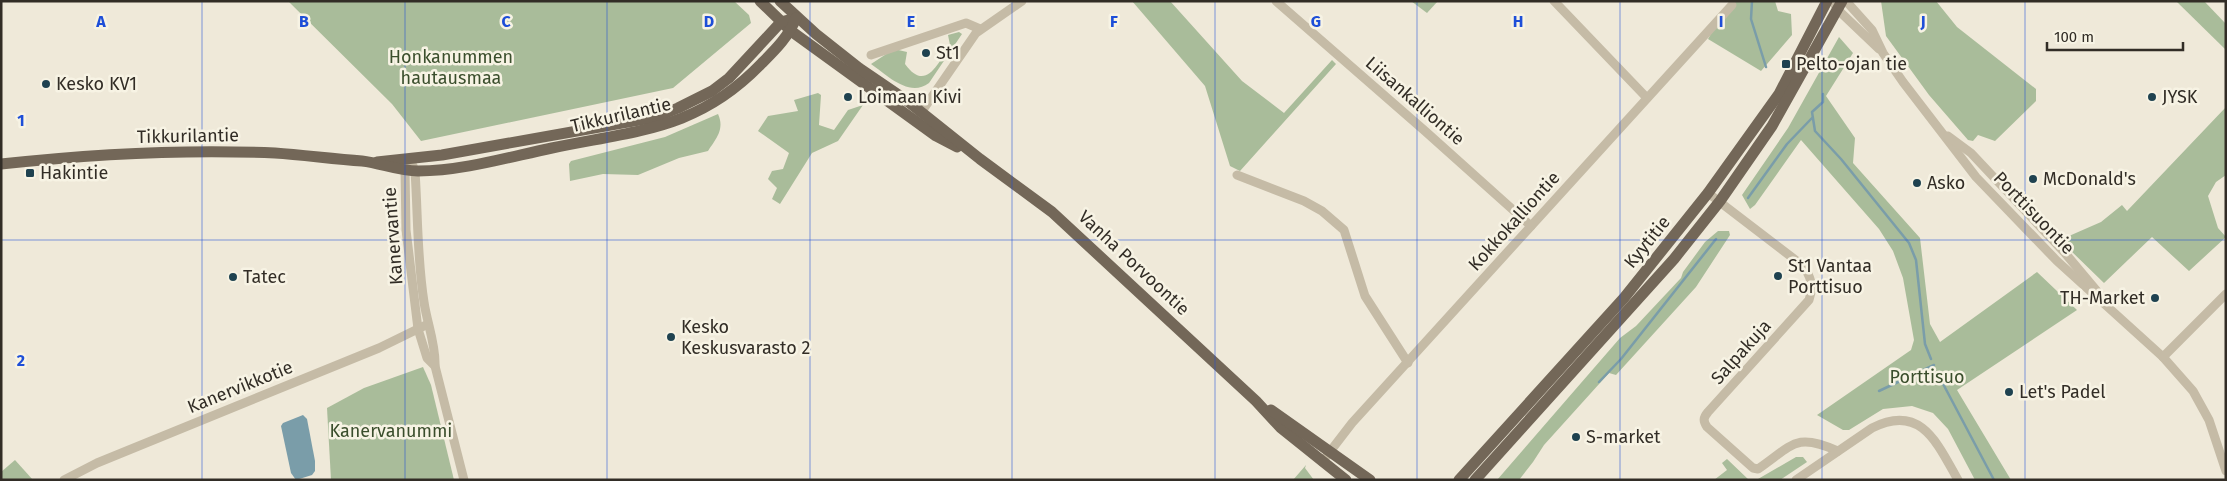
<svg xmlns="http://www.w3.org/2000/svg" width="2227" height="481" font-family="'Fira Sans',sans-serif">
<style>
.green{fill:#a9bc9a}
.water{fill:#7a9da9}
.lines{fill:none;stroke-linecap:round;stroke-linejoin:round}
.stream{stroke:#7a9da9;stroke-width:2.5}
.minor{stroke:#c5bba6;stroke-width:9}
.major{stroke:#736758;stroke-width:11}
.grid{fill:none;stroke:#1d4ed8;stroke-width:1;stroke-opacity:0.55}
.poi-dot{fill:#1f4250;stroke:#f7f3e4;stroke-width:2}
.labels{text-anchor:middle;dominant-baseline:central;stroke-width:5;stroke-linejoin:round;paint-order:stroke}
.poi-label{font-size:18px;fill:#322d26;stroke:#f7f3e4;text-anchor:start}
.park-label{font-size:18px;fill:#3a4e2c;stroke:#f7f3e4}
.street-label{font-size:18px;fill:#322d26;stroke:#f7f3e4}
.grid-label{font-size:16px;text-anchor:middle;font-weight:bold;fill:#1d4ed8;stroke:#f7f3e4;stroke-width:5;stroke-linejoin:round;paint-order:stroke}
</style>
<rect width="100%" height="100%" fill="#efe9d9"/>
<g class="green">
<polygon points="288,1 734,1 749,15 751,23 673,88 421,141 392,104"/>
<polygon points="1132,1 1170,1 1242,81 1284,113 1332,60 1336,64 1240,171 1230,166 1205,86"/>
<polygon points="1411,1 1438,1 1427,13"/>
<polygon points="1730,1 1775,1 1778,11 1791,14 1792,35 1761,71 1708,39"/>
<polygon points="1881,1 1936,1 1957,27 2036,89 2036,101 1995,141 1978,135 1973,141 1968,140 1929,95 1886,36"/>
<polygon points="2176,1 2204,1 2226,24 2226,50"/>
<path d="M959 32 962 34 929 83C909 98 887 75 871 64L894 49 907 52 905 64C926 93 938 63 950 45L948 35Z"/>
<polygon points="1839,37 1853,53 1826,96 1855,138 1853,163 1920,238 1930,324 1940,342 2037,272 2077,310 1957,390 2011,480 1975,480 1948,429 1933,413 1912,406 1883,409 1849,430 1843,430 1817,415 1911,350 1914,340 1903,278 1893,251 1879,229 1801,140 1755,205 1750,209 1742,195 1788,128"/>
<polygon points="818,93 821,95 819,125 834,130 848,110 863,105 838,141 812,153 780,204 772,199 777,188 768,179 772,171 783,169 789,153 758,131 768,116 798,111 794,100"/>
<polygon points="2226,107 2226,175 2216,182 2208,196 2218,228 2226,237 2189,271 2152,237 2104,283 2067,247 2069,236 2101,222 2122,205 2127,211"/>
<path d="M718 114C725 129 716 139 708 151L679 158 638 175 603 174 570 181 569 164 571 161 665 137Z"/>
<polygon points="1718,231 1729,231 1730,235 1696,287 1616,375 1609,373 1544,445 1533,462 1519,480 1497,480 1620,338 1636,326 1681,278 1683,272 1705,242"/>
<polygon points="423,367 431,385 454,480 331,480 327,408 364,388"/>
<polygon points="1796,457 1803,457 1807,462 1780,480 1753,480 1758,479"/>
<polygon points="1727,459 1749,480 1714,480 1727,470 1722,463"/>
<polygon points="15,460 33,480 1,480 1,472"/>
<polygon points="1306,465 1305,468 1314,480 1293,480"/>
</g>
<polygon class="water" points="303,415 307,419 315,461 315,471 312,475 296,480 291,473 281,426 283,423"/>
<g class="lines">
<g class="stream">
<polyline points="1752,1 1751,19 1766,67"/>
<polyline points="1823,94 1823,102 1812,112 1815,131 1841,159 1909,243 1916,260 1925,344 1931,359"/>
<polyline points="1748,198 1787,144 1812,118"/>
<polyline points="1941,380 1994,480"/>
<polyline points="1599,382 1621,359 1716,239"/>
<polyline points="1879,391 1934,365"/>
</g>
<g class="minor">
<polyline points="1276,1 1425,131 1531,226"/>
<polyline points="1554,1 1647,98"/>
<polyline points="1833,1 1837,9 1879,49"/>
<polyline points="1846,1 1872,30 1883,53 1903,82 1976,177 2057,261 2163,357 2193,391 2209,420 2226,471"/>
<polyline points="871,55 966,23 980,29"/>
<polyline points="918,117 976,33 1022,1"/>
<polyline points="1948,136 1971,153 2065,253 2101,296"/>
<polyline points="407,165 405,169 406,230 418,329 427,358 435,366"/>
<path d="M413 166 415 171C418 215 417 258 424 302 427 323 436 345 435 366L464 480"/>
<polyline points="1237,175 1304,201 1322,211 1344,230 1365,296 1408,363"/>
<path d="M1708 193 1802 265C1811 276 1814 286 1809 300L1708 412C1703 418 1703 421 1707 427L1753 468 1758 469C1793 445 1795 432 1838 451"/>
<polyline points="2163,357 2226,294"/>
<polyline points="1322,462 1352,423 1732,5"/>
<polyline points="64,480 97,463 379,348 428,324"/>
<path d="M1796 480 1872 428C1921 403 1937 443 1958 480"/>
</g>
<g class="major">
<polyline points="760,1 791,31 936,136 957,147"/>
<polyline points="780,1 816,34 859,68 906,100 980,159 1052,212 1256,401 1281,428 1346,480"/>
<polyline points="377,162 442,155 656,117 678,108 712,91 729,78 781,22 796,18"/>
<path d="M1 164C92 154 184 149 275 153 304 155 333 159 362 161 381 163 398 171 418 171 462 171 509 157 552 148 638 130 698 130 762 63 776 49 789 36 796 18"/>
<polyline points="1271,410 1370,480"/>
<polyline points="1459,480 1624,298 1708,193 1779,94 1827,1"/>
<polyline points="1475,480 1674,259 1720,201 1772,126 1842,1"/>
</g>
</g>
<path class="grid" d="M202 1V480M405 1V480M607 1V480M810 1V480M1012 1V480M1215 1V480M1417 1V480M1620 1V480M1822 1V480M2025 1V480M1 240H2226"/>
<g class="poi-dot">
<circle cx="926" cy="53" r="5"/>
<rect x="1781" y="59" width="10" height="10" rx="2.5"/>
<circle cx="46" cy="84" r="5"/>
<circle cx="848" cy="97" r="5"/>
<circle cx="2152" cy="97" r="5"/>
<rect x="25" y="168" width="10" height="10" rx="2.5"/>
<circle cx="2033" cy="179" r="5"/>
<circle cx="1917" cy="183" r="5"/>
<circle cx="1778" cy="276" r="5"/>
<circle cx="233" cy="277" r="5"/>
<circle cx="2155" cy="298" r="5"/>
<circle cx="671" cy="337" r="5"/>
<circle cx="2009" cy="392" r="5"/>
<circle cx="1576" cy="437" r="5"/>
</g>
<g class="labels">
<g class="poi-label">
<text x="936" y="53">St1</text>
<text x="1796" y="64">Pelto-ojan tie</text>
<text x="56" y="84">Kesko KV1</text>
<text x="858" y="97">Loimaan Kivi</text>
<text x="2162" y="97">JYSK</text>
<text x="40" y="173">Hakintie</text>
<text x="2043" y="179">McDonald's</text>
<text x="1927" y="183">Asko</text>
<text x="1788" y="266">St1 Vantaa<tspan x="1788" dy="21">Porttisuo</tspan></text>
<text x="243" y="277">Tatec</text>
<text x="2145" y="298" text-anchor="end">TH-Market</text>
<text x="681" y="327">Kesko<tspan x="681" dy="21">Keskusvarasto 2</tspan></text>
<text x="2019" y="392">Let's Padel</text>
<text x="1586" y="437">S-market</text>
</g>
<g class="park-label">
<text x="451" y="57">Honkanummen<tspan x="451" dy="21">hautausmaa</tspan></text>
<text x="1927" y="377">Porttisuo</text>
<text x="391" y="431">Kanervanummi</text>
</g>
<g class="street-label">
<text transform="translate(1415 101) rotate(41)">Liisankalliontie</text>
<text transform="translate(621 115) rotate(-13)">Tikkurilantie</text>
<text transform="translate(188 136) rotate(-1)">Tikkurilantie</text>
<text transform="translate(2034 213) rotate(46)">Porttisuontie</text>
<text transform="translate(1514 221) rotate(-48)">Kokkokalliontie</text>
<text transform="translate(393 236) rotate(-94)">Kanervantie</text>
<text transform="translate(1647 242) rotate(-51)">Kyytitie</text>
<text transform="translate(1134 263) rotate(43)">Vanha Porvoontie</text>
<text transform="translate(1741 352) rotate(-48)">Salpakuja</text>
<text transform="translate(240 387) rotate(-22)">Kanervikkotie</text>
</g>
</g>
<g class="grid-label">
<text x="101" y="27">A</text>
<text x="304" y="27">B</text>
<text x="506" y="27">C</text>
<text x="709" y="27">D</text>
<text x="911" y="27">E</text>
<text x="1114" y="27">F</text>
<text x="1316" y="27">G</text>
<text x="1518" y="27">H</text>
<text x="1721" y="27">I</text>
<text x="1923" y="27">J</text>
<text x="21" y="126">1</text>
<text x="21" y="366">2</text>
</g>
<rect width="2227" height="481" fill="none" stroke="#322d26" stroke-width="5"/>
<path d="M2047 42v8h136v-8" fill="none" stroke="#322d26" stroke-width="2.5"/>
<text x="2054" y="42" font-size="15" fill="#322d26" stroke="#f7f3e4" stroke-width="4" paint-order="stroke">100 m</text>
</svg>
